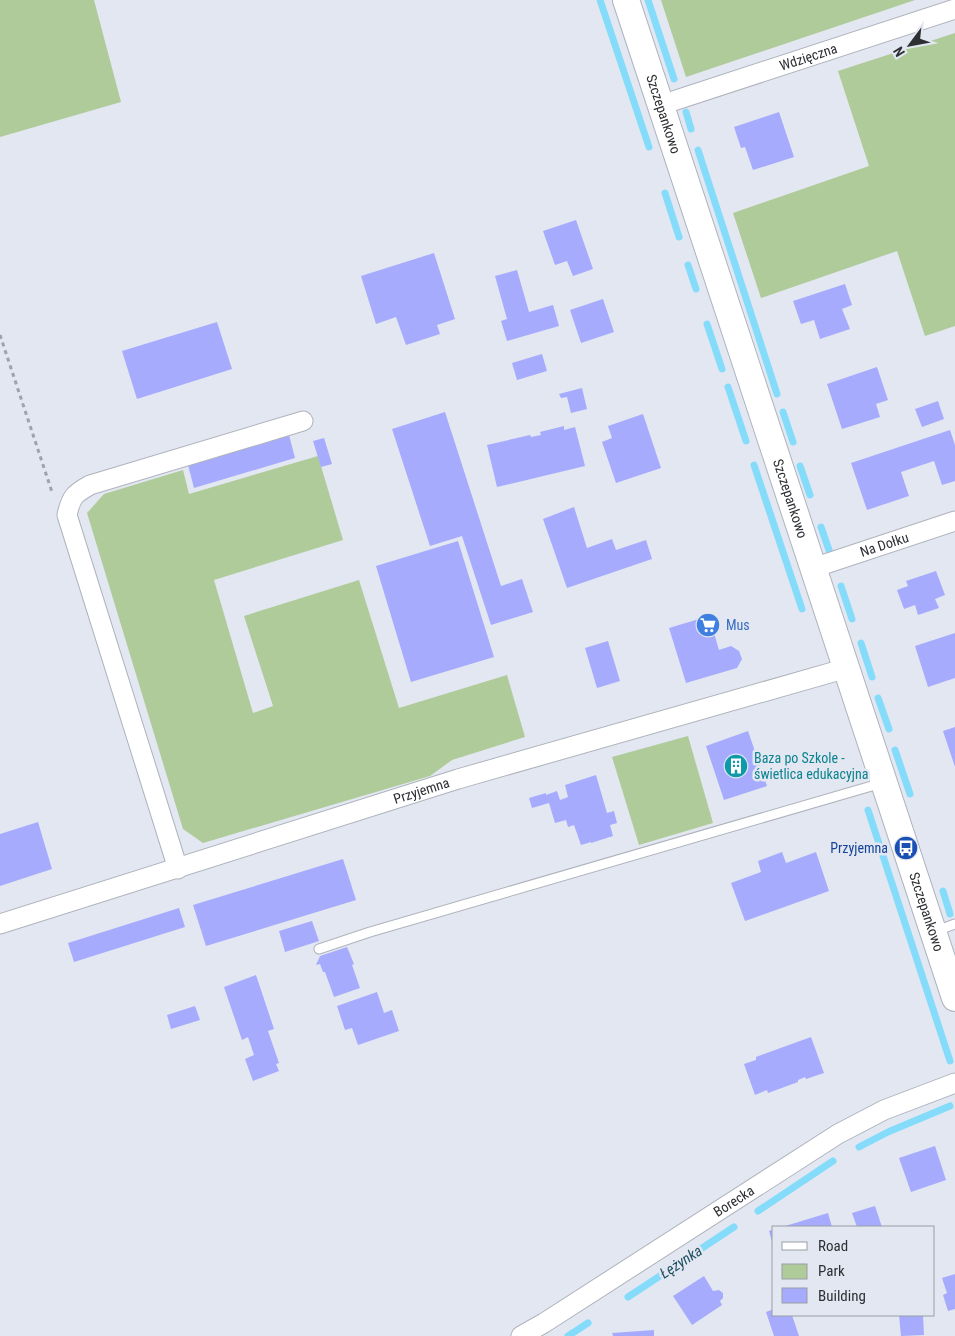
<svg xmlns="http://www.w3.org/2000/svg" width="955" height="1336" font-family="'Roboto Condensed',sans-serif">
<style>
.green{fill:#afcb9a}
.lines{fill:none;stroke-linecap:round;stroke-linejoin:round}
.stream{stroke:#85dcfa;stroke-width:7}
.building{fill:#a6abfd}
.lane-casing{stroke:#aeb3bc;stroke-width:11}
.street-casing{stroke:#aeb3bc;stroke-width:21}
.secondary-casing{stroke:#aeb3bc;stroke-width:28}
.path{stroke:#9ea2aa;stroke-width:3;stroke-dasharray:4 4;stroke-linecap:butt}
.lane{stroke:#fff;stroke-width:9}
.street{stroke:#fff;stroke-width:19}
.secondary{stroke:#fff;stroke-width:26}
.labels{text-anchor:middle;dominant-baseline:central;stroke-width:5;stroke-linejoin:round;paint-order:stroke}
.street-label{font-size:14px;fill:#2d2f33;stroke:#e2e7f1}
.shop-label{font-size:14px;fill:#366cbe;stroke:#e2e7f1;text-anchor:start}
.culture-label{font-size:14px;fill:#0d838f;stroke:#e2e7f1;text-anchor:start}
.transit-label{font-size:14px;fill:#164399;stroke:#e2e7f1;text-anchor:end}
.water-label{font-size:15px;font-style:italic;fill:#1d4f5f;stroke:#e2e7f1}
</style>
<rect width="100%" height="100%" fill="#e2e7f1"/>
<g class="green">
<polygon points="0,0 94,0 121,102 0,137"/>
<polygon points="661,0 915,0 686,77"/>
<polygon points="955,33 955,326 925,336 897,251 761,298 733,213 869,166 838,71"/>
<polygon points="318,456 343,540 214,580 253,713 273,706 244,616 359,580 399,708 507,675 525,737 452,760 430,776 203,843 183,829 87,513 104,494 183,470 189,494"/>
<polygon points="688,736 713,823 639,845 612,757"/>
</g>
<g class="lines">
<g class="stream">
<polyline points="600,0 649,147"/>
<polyline points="648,0 674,79"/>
<polyline points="686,112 691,129"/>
<polyline points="698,150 777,394"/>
<polyline points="665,193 679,237"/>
<polyline points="688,265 696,289"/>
<polyline points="707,324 722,369"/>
<polyline points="728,387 746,441"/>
<polyline points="783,412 793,442"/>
<polyline points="754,465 802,609"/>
<polyline points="800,466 810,495"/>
<polyline points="821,527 830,553"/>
<polyline points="841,586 852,619"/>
<polyline points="861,643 872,677"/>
<polyline points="878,698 889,729"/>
<polyline points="895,750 910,794"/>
<polyline points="868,810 950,1061"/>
<polyline points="943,891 950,914"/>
<polyline points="859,1147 888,1132 950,1106"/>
<polyline points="758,1211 833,1161"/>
<polyline points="628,1297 734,1227"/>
<polyline points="568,1336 588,1323"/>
</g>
</g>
<g class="building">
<polygon points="779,112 794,157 753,170 745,147 741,148 734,127"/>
<polygon points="576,220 593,269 573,276 567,261 555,265 543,231"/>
<polygon points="434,253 455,319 437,325 440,334 406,345 396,317 376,324 361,276"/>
<polygon points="517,270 529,312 553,305 559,326 507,341 501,321 507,319 495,276"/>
<polygon points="845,284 852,305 842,309 850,329 820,339 814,320 801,324 793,301"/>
<polygon points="603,299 614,332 581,343 570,310"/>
<polygon points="217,322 232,369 137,399 122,351"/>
<polygon points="542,354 547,371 517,380 512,363"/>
<polygon points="877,367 888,400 876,404 880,417 842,429 827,384"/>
<polygon points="582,388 587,409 571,413 567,397 561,398 559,394"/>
<polygon points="938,401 944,419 922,427 915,409"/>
<polygon points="445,412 501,586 522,579 533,612 491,625 462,536 430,546 392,429"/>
<polygon points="643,414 661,468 616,483 602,442 612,438 608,426"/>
<polygon points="564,426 564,430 575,427 585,466 497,487 487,445 530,435 531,437 541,435 540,432"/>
<polygon points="950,430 955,445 955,481 942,485 934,461 901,472 909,496 867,510 851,463"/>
<polygon points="289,435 295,458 194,488 188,465"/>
<polygon points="324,438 332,464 321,467 313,441"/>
<polygon points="574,507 587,548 612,539 616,550 646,540 652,559 567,588 543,519"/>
<polygon points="458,541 494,657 411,682 376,566"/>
<polygon points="936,571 945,595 935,599 939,608 918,615 915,605 904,609 897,590 908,586 906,581"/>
<polygon points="709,616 719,650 731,646 739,651 742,659 737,668 686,683 669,628"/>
<polygon points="955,633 955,678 928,687 915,646"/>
<polygon points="608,641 620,681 597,688 585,648"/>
<polygon points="955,727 955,767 943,731"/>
<polygon points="748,731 767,786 724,800 706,746"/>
<polygon points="596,775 607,813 614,811 617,823 610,825 613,836 591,843 591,842 581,845 574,825 568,827 566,820 555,823 549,803 532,808 529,798 546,793 546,795 557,791 560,800 568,797 565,785"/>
<polygon points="38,822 52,869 0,886 0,834"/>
<polygon points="782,852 786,863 816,852 829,891 745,921 731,883 761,872 758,861"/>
<polygon points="343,859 356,900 206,946 193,905"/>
<polygon points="179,908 185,927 74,962 68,943"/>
<polygon points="312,921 319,941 285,952 279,931"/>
<polygon points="347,947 354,964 352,965 360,988 334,997 325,972 323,972 320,964 316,965 320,956"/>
<polygon points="256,975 274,1029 268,1031 279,1063 276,1064 279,1071 253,1081 245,1059 254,1055 248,1037 242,1040 224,987"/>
<polygon points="377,992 384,1013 392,1010 399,1031 358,1045 352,1028 345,1030 337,1006"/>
<polygon points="195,1006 200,1020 171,1029 167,1015"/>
<polygon points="811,1037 824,1073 806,1079 805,1077 798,1080 798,1082 768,1093 767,1090 755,1095 744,1064 756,1060 756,1057"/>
<polygon points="935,1146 946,1180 911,1192 899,1158"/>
<polygon points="875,1206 882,1227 857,1227 852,1213"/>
<polygon points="828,1213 832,1227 782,1227"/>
<polygon points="774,1229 774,1245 773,1245 769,1231"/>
<polygon points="955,1274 955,1309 948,1311 943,1295 947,1293 942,1278"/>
<polygon points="704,1276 713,1291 719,1290 723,1293 723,1298 720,1301 722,1305 692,1325 673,1296"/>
<polygon points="774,1309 774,1315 792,1315 799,1336 774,1336 766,1312"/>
<polygon points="899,1315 923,1315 924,1335 901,1336"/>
<polygon points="654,1330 654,1336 613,1336 612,1333"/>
</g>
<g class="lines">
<g class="lane-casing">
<g id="lane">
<polyline points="936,931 955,924"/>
<polyline points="319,949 370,932 882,783"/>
</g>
</g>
<g class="street-casing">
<g id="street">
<path id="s1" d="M661 105 955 9"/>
<path id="s2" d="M813 568 955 521"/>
<path d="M178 869 67 515C71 497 74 494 90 485L303 421"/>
<path id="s3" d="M0 924 458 779 847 668"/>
<path id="s4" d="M521 1336 544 1323 838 1134 884 1110 955 1083"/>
</g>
</g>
<g class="secondary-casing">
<g id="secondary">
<path id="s5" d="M626 0 955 998"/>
</g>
</g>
<polyline class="path" points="0,335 52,492"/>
<use href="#lane" class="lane"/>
<use href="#street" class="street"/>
<use href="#secondary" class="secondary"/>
</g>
<defs>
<g id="supermarket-disc" transform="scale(1.25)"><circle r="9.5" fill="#3f7fe0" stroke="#e2e7f1"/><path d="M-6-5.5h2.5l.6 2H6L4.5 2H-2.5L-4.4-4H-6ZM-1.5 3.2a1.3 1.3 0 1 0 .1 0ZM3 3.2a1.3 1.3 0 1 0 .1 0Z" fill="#fff"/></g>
<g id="building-disc" transform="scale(1.25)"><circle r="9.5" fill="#0f9aa8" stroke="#e2e7f1"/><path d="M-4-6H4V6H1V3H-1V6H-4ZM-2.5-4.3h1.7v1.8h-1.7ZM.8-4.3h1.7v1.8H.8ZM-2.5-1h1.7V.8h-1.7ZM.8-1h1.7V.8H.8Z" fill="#fff"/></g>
<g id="bus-disc" transform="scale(1.25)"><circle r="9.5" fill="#1a4fb4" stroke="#e2e7f1"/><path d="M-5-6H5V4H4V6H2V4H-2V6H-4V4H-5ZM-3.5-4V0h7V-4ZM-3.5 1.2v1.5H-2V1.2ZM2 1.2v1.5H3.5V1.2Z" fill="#fff"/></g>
</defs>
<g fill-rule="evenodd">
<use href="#supermarket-disc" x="708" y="625"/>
<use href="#building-disc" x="736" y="766"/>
<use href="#bus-disc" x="906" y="848"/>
</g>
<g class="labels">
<g class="street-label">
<text stroke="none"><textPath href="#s1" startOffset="155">Wdzięczna</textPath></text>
<text stroke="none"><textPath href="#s5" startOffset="120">Szczepankowo</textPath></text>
<text stroke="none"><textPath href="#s5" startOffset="525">Szczepankowo</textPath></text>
<text stroke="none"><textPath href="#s2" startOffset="75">Na Dołku</textPath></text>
<text stroke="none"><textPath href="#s3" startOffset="442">Przyjemna</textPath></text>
<text stroke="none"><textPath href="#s5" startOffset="960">Szczepankowo</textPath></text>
<text stroke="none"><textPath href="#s4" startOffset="252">Borecka</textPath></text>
</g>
<g class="shop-label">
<text x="726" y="625">Mus</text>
</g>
<g class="culture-label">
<text x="754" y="758">Baza po Szkole -<tspan x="754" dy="16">świetlica edukacyjna</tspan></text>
</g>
<g class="transit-label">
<text x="888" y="848">Przyjemna</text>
</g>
<g class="water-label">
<text transform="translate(681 1262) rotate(-33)">Łężynka</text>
</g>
</g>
<rect x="772" y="1226" width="162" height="90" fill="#e2e7f1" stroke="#9a9da5"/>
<rect x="782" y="1242" width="25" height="8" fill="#ffffff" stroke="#9a9da5"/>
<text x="818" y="1251" font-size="15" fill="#2d2f33">Road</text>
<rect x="782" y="1264" width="25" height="15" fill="#afcb9a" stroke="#9a9da5"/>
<text x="818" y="1276" font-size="15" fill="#2d2f33">Park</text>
<rect x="782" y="1288" width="25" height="15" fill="#a6abfd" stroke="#9a9da5"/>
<text x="818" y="1301" font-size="15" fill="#2d2f33">Building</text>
<g transform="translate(910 45) rotate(238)" stroke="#e2e7f1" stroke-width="4" paint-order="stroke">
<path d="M0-4L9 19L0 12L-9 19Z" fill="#2d2f33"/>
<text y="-8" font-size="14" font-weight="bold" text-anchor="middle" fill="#2d2f33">N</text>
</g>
</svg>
